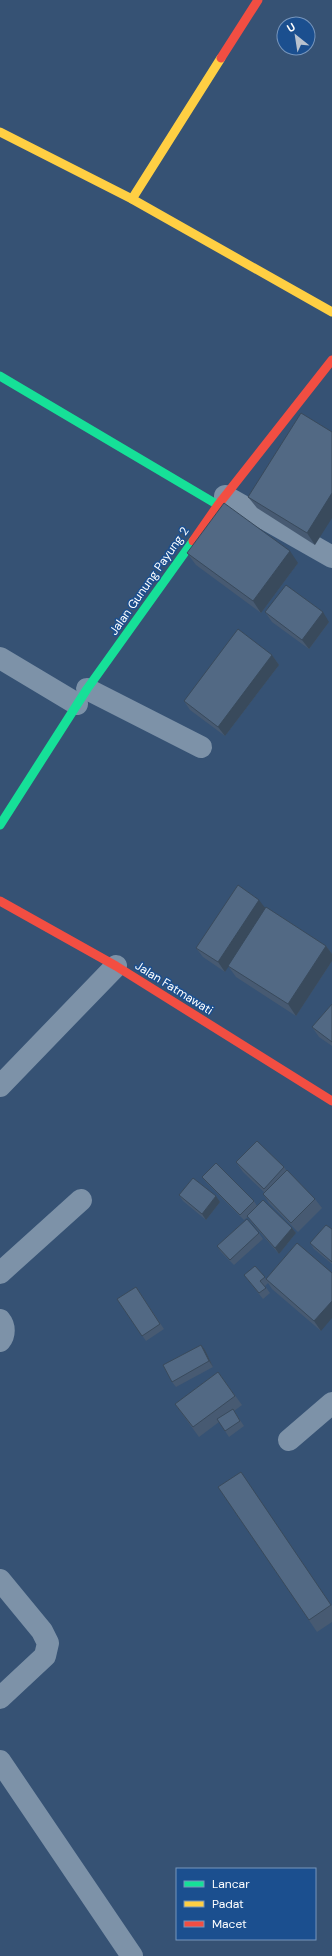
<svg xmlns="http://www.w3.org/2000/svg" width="332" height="1956" font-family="'DM Sans',sans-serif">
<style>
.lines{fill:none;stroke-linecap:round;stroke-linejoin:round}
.street{stroke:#7d92a8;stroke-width:22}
.fast{stroke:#16e098;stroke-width:9}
.slow{stroke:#ffcf43;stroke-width:9}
.jam{stroke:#f24e42;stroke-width:9}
.wall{fill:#475a72}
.shaded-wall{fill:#394a5c}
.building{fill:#526984;stroke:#394a5c}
.labels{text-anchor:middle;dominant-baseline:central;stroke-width:3;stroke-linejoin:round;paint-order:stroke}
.street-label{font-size:12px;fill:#fff;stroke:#1b4f8f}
</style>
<rect width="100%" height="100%" fill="#365274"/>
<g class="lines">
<g class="street">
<polyline points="225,496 332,557"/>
<polyline points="0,658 77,704"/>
<polyline points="87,689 201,747"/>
<polyline points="0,1086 116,966"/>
<polyline points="0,1273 81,1200"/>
<path d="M0 1320C5 1326 5 1335 0 1341"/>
<polyline points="289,1440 332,1403"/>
<polyline points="0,1580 42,1631 48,1643 45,1656 0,1698"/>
<polyline points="0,1761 132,1956"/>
</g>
<g class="fast">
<polyline points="0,376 218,505"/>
<polyline points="0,825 87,689 193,541"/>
</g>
<g class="slow">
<polyline points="0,132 132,199 332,312"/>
<polyline points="132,199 221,58"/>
</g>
<g class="jam">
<polyline points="221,58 258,0"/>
<polyline points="193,541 218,505 332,360"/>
<polyline points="0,901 116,966 332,1101"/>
</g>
</g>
<g class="wall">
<polygon points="301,413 315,545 257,508 248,497"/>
<polygon points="187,553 298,563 261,613 196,565"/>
<polygon points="265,612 329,622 309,649 272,622"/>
<polygon points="272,655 279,665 225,736 190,710 184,701"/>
<polygon points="265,908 326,946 332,954 332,961 296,1016 236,977 228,966 225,972 203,957 196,948"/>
<polygon points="332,1004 332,1046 319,1037 312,1027"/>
<polygon points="236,1162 284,1167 286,1170 315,1199 322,1208 298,1232 269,1203 263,1194 264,1192 243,1172"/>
<polygon points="202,1177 254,1201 257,1206 292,1228 296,1233 279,1254 251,1222 248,1217 244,1220 206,1182"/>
<polygon points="179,1195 216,1196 220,1202 206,1220 183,1201"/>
<polygon points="332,1229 332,1264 314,1249 310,1243"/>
<polygon points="259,1233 263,1239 234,1265 221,1252 217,1246"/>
<polygon points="297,1243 321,1331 272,1289 268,1283 265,1286 270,1293 263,1299 244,1275 255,1266 266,1279"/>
<polygon points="136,1287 164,1329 146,1341 117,1299"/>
<polygon points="201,1345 205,1350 213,1367 176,1387 172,1382"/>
<polygon points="218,1372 242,1405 234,1411 244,1426 229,1437 219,1422 199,1437 175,1404"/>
<polygon points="218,1487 332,1606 332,1622 317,1632"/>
</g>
<g class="shaded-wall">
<polygon points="332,493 332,518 315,545 307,533"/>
<polygon points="290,551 298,563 261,613 253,601"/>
<polygon points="323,612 329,622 309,649 302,640"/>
<polygon points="272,655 279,665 225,736 218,727"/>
<polygon points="259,900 266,909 225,972 218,962"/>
<polygon points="326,946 332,954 332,961 296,1016 288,1004"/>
<polygon points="216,1196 220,1202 206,1220 202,1214"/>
<polygon points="292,1228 296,1233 279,1254 275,1248"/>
<polygon points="332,1301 332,1318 321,1331 314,1321"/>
<polygon points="201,1345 205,1350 213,1367 209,1361"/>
</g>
<g class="building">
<polygon points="301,413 332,432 332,493 307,533 248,497"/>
<polygon points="224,503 290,551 253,601 187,553"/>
<polygon points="286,585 323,612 302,640 265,612"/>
<polygon points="238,629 272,655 218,727 184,701"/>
<polygon points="238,885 259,900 218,962 196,948"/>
<polygon points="266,907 326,946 288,1004 228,966"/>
<polygon points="332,1004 332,1042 312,1027"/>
<polygon points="257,1141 284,1167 264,1189 236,1162"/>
<polygon points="216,1163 254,1201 240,1215 202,1177"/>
<polygon points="287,1170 315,1199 291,1223 263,1194"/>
<polygon points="193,1178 216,1196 202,1214 179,1195"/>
<polygon points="263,1200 292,1228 275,1248 247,1216"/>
<polygon points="247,1219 259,1233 230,1260 217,1246"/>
<polygon points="326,1225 332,1229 332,1262 310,1243"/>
<polygon points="297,1243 332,1273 332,1301 314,1321 266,1279"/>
<polygon points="255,1266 265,1277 260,1281 266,1288 259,1293 244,1275"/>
<polygon points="136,1287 160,1324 142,1336 117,1299"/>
<polygon points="201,1345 209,1361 172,1382 163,1365"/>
<polygon points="218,1372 235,1396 193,1427 175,1404"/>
<polygon points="233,1409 240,1421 225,1431 217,1419"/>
<polygon points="241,1472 331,1605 309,1620 218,1487"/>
</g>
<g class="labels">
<g class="street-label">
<text transform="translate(149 581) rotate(-55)">Jalan Gunung Payung 2</text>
<text transform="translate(174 988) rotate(32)">Jalan Fatmawati</text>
</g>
</g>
<rect x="176" y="1868" width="140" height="72" fill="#1b4f8f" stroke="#7695bc"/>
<rect x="184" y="1881" width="20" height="6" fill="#16e098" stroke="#7695bc"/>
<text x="212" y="1888" font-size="12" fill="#ffffff">Lancar</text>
<rect x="184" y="1901" width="20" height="6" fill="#ffcf43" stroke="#7695bc"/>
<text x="212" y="1908" font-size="12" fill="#ffffff">Padat</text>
<rect x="184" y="1921" width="20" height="6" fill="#f24e42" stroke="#7695bc"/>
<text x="212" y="1928" font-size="12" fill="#ffffff">Macet</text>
<g transform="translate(296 36) rotate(330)"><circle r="19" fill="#1b4f8f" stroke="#7695bc"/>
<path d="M0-3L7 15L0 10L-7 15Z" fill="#b9c2ce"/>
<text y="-6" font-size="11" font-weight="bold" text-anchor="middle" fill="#ffffff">U</text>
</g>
</svg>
